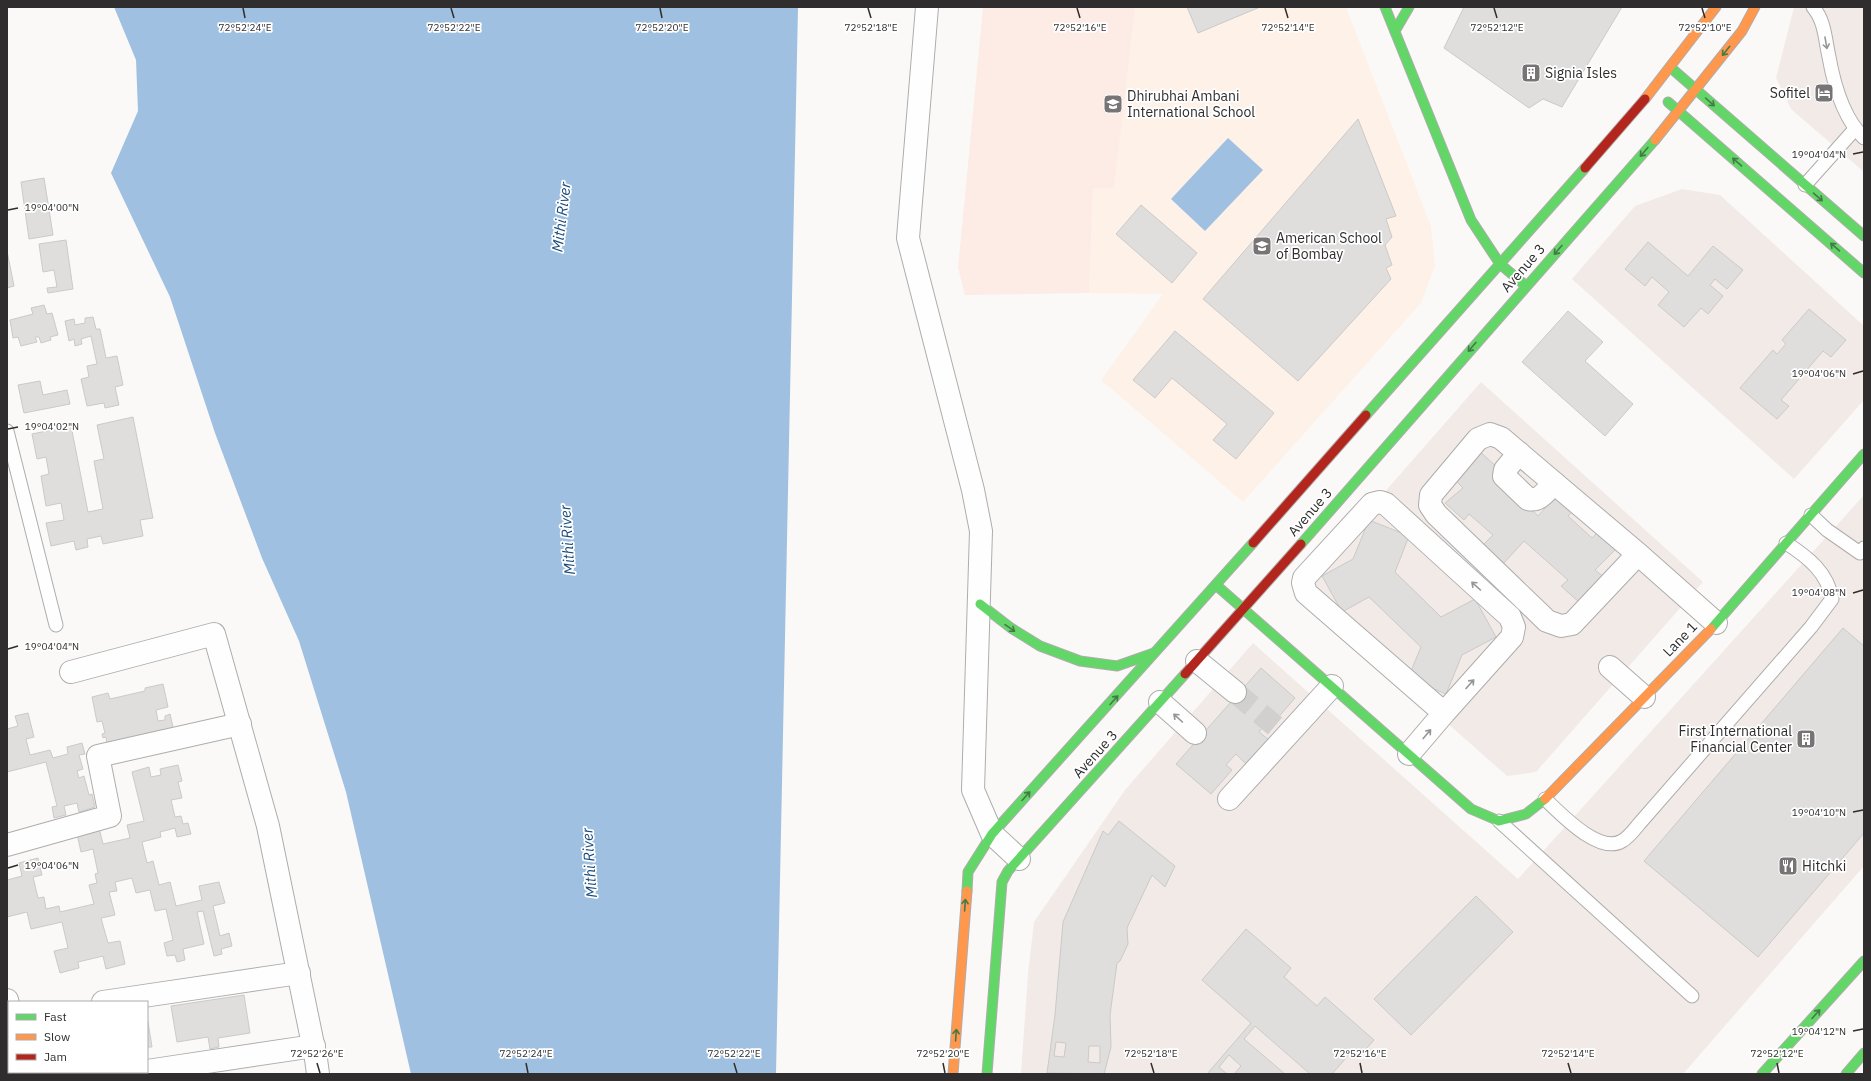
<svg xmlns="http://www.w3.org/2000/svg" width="1871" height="1081" font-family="'IBM Plex Sans',sans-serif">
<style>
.built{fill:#f2eae7}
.education{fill:#fdf1e8}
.green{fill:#fcece5}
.water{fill:#9fc0e1}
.building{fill:#e0dedd;stroke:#cbcac8;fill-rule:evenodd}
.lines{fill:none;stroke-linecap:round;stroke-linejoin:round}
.street-tunnel{stroke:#d2d0cf;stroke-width:22;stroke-dasharray:22 11;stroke-linecap:butt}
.lane-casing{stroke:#aeadac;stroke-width:15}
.street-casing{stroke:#aeadac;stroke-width:24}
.fast-casing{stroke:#aeadac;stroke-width:11}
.slow-casing{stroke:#aeadac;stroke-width:11}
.jam-casing{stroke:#aeadac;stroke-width:11}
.lane{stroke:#fefefe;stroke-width:13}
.street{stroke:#fefefe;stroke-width:22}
.fast{stroke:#63d668;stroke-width:9}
.slow{stroke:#ff974d;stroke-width:9}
.jam{stroke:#b3261e;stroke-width:9}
.oneway{stroke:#969696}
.oneway2{stroke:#467948}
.ticks{fill:none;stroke:#2f2d2d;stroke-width:1.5}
.labels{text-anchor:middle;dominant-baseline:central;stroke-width:3.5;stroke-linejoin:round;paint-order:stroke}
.poi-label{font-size:14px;fill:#2f2d2d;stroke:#fff;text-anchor:start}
.street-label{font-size:14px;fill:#2f2d2d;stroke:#fff}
.water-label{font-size:15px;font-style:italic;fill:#1a4c7b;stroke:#fff}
.ticks-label{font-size:10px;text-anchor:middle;fill:#2f2d2d;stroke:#fff;stroke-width:3.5;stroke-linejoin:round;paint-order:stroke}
</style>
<rect width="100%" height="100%" fill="#fbf9f7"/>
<g class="built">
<polygon points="1794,7 1864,7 1864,172 1791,109 1776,78"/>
<polygon points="1682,189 1720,195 1864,326 1864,400 1794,479 1572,279 1635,206"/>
<polygon points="1481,382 1703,582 1536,772 1507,776 1298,591"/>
<polygon points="1864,495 1864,866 1683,1074 1021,1074 1028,974 1034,922 1125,790 1253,643 1518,879"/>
</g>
<polygon class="education" points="983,7 1346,7 1431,226 1435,266 1421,303 1243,502 1101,380 1163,294 1089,293 1093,188"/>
<polygon class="green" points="983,7 1135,7 1114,188 1093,188 1089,293 965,295 958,268"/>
<g class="water">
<polygon points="114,7 798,7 776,1074 411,1074 346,792 299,641 262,558 215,433 170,297 111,173 138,111 136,60"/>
<polygon points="1228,138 1263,170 1205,231 1171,199"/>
</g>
<g class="building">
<polygon points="1187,7 1260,7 1198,33"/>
<polygon points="1464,7 1622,7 1562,107 1543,99 1529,108 1444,48"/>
<polygon points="1358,119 1396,216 1386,219 1392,237 1385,245 1392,265 1386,268 1391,279 1298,381 1203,299"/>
<polygon points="44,178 53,235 29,239 21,182"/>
<polygon points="1141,205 1197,253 1172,283 1116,234"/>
<polygon points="66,240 73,289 48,293 47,288 57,287 54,270 43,272 39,244"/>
<polygon points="1648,242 1688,276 1713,246 1743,270 1727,289 1715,279 1710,285 1723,296 1708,314 1701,308 1684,327 1658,305 1669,292 1652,277 1645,286 1625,269"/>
<polygon points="7,251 14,286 7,288"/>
<polygon points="44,305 47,314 52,313 58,335 50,337 51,340 41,343 39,337 35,337 37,342 21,346 18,337 13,338 10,320 33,314 31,308"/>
<polygon points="1809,309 1846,340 1831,357 1823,351 1781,400 1789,406 1777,419 1740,388 1773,350 1777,354 1786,344 1782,340"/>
<polygon points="1568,311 1603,342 1585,361 1633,404 1605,436 1522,362"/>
<polygon points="93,317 96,329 100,329 106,358 117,356 123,385 115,387 119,405 105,408 104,403 87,406 81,379 89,377 87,366 97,364 91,336 81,339 82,344 75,346 74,339 69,341 65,321 74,319 75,325 85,323 85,318"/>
<polygon points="1175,331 1274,413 1236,459 1213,440 1227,424 1172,378 1155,398 1133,380"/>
<polygon points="40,381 43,395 67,390 70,404 24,413 18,385"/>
<polygon points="133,417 153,518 140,520 143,536 103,544 101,536 87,539 88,547 76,550 74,541 51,546 46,523 64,520 61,503 46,506 41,476 49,474 46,457 37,459 32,434 71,426 88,512 103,509 94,461 104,459 97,425"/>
<polygon points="1477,449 1500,470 1495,475 1538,516 1557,495 1574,510 1568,516 1592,538 1598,532 1616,549 1595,570 1605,578 1580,603 1561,586 1568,580 1524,541 1503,564 1484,544 1493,535 1469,514 1464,520 1445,503 1463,488 1451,476"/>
<polygon points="1369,520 1409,536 1395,572 1441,617 1475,599 1496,637 1462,655 1446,694 1408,678 1421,647 1369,597 1342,612 1322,576 1353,559"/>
<polygon points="1843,628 1864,646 1864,833 1758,957 1644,861"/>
<polygon points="1261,668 1295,698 1276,720 1272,717 1259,732 1269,740 1247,765 1236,754 1226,765 1232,770 1211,794 1176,764"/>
<polygon points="163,684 168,707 156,710 158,721 165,720 165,716 170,714 175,736 108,751 106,737 103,738 102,734 105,733 102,721 97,722 92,697 108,693 110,699 145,691 145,688"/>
<polygon points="28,713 34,737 26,739 30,755 50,750 53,758 68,754 67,747 82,743 85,754 79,755 83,769 77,771 79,778 84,776 89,795 92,794 95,807 79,812 77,803 64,806 66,815 54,818 52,807 57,806 46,762 7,772 7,729 18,726 15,716"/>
<polygon points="178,765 182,781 178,782 182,798 171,800 175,817 181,816 183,824 188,823 191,834 177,837 175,828 160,832 161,837 142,842 147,863 153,861 159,885 170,882 176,906 202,900 199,886 219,882 225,903 213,906 220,936 229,933 232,946 221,949 222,954 214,956 203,911 197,912 204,944 183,949 185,960 177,962 175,955 167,956 164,943 173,940 166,909 155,911 150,890 136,893 132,878 115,882 117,891 109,892 115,915 101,918 108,943 120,941 125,964 106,969 103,956 78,962 79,968 60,973 54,951 68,948 62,922 31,929 27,912 7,917 7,880 22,876 19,863 38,858 42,875 33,877 38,898 44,897 46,909 59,906 60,912 94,904 89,885 97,883 95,874 98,873 93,849 81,852 77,834 99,828 103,844 130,838 127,825 144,821 132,772 149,767 151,777 161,775 160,769"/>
<path d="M1119 821 1175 866 1165 887 1152 875 1127 928 1128 944 1120 961 1117 963 1110 1015 1111 1047 1104 1074 1047 1073 1055 1015 1063 922 1103 831 1108 835ZM1056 1042 1066 1043 1064 1057 1054 1056ZM1089 1046H1100V1063L1088 1062Z"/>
<polygon points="1476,896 1513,932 1411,1035 1374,999"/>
<polygon points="1246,929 1291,968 1284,977 1317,1006 1325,997 1374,1040 1360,1056 1353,1050 1332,1074 1310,1074 1255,1026 1244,1039 1285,1074 1234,1074 1241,1066 1229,1055 1219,1067 1227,1074 1207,1074 1251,1023 1202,980"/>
<polygon points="244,995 250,1033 218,1038 219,1047 210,1049 208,1037 177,1042 171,1006"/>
<polygon points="147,1016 152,1047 147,1047"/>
<polygon points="7,1032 9,1032 9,1070 7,1071"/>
<rect x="28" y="1072" width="11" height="2"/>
</g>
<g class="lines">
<polyline class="street-tunnel" points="1235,692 1275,726"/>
<g class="lane-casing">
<g id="lane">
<path d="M1813 7C1825 21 1825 39 1829 57 1834 85 1843 118 1864 138"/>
<polyline points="1805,185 1855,129"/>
<polyline points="7,431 56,625"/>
<polyline points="1811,515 1827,530 1860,553 1864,548"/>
<path d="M1545 799C1560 813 1599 855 1622 841 1628 838 1634 830 1639 824L1811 627 1832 599C1828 573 1808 557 1786 543"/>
<polyline points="1499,821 1692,996"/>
</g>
</g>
<g class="street-casing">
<g id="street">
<polyline points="927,7 908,238 973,490 981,531 973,790 992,834 1019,859"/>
<path d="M1519 453 1505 470 1504 476 1528 499C1540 502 1546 491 1554 483"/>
<polyline points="1638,554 1572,624 1561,626 1547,621 1436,514 1430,505 1431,495 1478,439 1490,434 1501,438 1638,554 1716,623"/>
<polyline points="1197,661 1235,692"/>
<polyline points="1610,667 1644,697"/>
<polyline points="71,672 214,634 268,826 316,1059 318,1074"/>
<polyline points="1160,702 1195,733"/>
<polyline points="1409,754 1444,713 1512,637 1514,627 1510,617 1386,504 1380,502 1372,504 1304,578 1303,583 1306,593 1444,713"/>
<polyline points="1229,799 1332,686"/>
<polyline points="7,845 110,816 98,756 240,724"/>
<polyline points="7,1000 9,1008"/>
<polyline points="103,1002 299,973"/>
<polyline points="147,1071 314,1046"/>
<polyline points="126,1074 140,1072"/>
</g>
</g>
<g class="fast-casing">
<g id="fast">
<polyline points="1385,7 1471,220 1500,264 1526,286"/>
<polyline points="1395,31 1409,7"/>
<polyline points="1670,67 1864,236"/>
<polyline points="1668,102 1864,273"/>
<polyline points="1366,415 1585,168"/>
<polyline points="1301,544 1655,140"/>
<polyline points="1216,585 1471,809 1499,821 1526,814 1545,799"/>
<polyline points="980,604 1011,628 1040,646 1080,661 1117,666 1154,653"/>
<polyline points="1711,629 1864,454"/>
<polyline points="967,891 968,872 992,834 1253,543"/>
<polyline points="987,1074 1002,882 1008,871 1185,674"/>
<polyline points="1762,1074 1864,961"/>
<polyline points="1846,1074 1864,1053"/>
</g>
</g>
<g class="slow-casing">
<g id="slow">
<polyline points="1645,99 1716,7"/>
<polyline points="1655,140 1742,31 1755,7"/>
<polyline points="1545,799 1711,629"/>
<polyline points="953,1074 967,891"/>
</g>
</g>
<g class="jam-casing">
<g id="jam">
<polyline points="1585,168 1645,99"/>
<polyline points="1253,543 1366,415"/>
<polyline points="1185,674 1301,544"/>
</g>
</g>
<use href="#lane" class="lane"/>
<use href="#street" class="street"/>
<use href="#fast" class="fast"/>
<use href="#slow" class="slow"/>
<use href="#jam" class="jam"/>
</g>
<defs><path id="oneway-shaft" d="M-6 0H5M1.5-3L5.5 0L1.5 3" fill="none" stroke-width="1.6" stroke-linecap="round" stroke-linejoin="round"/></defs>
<g class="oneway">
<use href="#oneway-shaft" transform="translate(1826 43) rotate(80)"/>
<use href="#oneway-shaft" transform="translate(1476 586) rotate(-138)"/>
<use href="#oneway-shaft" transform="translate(1470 684) rotate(-48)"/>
<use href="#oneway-shaft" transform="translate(1178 718) rotate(-138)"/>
<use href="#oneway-shaft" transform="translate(1427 734) rotate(-50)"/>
</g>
<g class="oneway2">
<use href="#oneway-shaft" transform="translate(1726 51) rotate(129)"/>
<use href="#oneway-shaft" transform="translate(1710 102) rotate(42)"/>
<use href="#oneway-shaft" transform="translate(1644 152) rotate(131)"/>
<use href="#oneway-shaft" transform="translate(1737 162) rotate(-139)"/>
<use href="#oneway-shaft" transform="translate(1818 197) rotate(41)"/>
<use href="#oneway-shaft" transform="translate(1835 247) rotate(-139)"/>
<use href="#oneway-shaft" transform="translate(1558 250) rotate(131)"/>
<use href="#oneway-shaft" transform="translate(1472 347) rotate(131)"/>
<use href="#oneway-shaft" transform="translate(1010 628) rotate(35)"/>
<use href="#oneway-shaft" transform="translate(1114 700) rotate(-48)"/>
<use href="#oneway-shaft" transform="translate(1026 796) rotate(-48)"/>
<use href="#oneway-shaft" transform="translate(965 905) rotate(-86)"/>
<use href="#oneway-shaft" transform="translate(1816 1014) rotate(-48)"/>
<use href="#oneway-shaft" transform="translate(956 1035) rotate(-86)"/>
</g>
<path class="ticks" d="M243 8 245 18M451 8 454 18M660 8 662 18M868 8 871 18M1077 8 1080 18M1285 8 1288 18M1494 8 1497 18M1702 8 1705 18M1853 154 1863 152M8 210 18 208M1853 374 1863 371M8 429 18 427M1853 593 1863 590M8 649 18 646M1853 812 1863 810M8 868 18 865M1853 1031 1863 1029M317 1063 320 1073M526 1063 528 1073M734 1063 737 1073M943 1063 945 1073M1151 1063 1154 1073M1360 1063 1362 1073M1568 1063 1571 1073M1777 1063 1779 1073"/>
<defs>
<g id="building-square" transform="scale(1)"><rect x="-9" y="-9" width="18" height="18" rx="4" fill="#767474" stroke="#fff"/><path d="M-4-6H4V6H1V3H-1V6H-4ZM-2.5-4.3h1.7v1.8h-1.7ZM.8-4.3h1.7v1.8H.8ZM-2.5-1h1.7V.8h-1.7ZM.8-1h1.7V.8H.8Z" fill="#fff"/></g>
<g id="hotel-square" transform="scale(1)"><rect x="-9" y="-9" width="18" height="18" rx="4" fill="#767474" stroke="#fff"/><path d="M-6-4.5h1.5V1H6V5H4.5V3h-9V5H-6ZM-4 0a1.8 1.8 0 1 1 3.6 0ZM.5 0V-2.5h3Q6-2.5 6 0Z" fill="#fff"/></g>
<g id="school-square" transform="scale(1)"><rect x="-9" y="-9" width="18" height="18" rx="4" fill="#767474" stroke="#fff"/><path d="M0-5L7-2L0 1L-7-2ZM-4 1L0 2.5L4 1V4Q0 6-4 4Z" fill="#fff"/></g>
<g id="restaurant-square" transform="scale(1)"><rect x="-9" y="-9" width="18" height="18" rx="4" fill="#767474" stroke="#fff"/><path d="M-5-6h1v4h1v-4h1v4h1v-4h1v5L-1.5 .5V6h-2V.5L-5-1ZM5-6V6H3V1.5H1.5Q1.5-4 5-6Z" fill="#fff"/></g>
</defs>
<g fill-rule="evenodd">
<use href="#building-square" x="1531" y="73"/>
<use href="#hotel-square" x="1824" y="93"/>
<use href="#school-square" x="1113" y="104"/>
<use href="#school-square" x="1262" y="246"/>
<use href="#building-square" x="1806" y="739"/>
<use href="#restaurant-square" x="1788" y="866"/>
</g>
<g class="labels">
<g class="poi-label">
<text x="1545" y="73">Signia Isles</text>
<text x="1810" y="93" text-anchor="end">Sofitel</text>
<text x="1127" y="96">Dhirubhai Ambani<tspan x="1127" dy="16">International School</tspan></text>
<text x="1276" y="238">American School<tspan x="1276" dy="16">of Bombay</tspan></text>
<text x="1792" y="731" text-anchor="end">First International<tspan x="1792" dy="16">Financial Center</tspan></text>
<text x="1802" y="866">Hitchki</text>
</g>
<g class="street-label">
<text transform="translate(1523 268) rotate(-49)">Avenue 3</text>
<text transform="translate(1310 512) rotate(-49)">Avenue 3</text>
<text transform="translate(1680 639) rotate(-46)">Lane 1</text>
<text transform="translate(1095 754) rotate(-48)">Avenue 3</text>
</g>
<g class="water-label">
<text transform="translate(561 217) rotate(-83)">Mithi River</text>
<text transform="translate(567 540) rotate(-94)">Mithi River</text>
<text transform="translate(589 863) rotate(-94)">Mithi River</text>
</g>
</g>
<g class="ticks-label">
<text x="245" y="31">72°52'24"E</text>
<text x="454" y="31">72°52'22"E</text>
<text x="662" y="31">72°52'20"E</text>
<text x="871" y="31">72°52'18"E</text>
<text x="1080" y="31">72°52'16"E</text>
<text x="1288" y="31">72°52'14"E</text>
<text x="1497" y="31">72°52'12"E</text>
<text x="1705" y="31">72°52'10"E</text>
<text x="1819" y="158">19°04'04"N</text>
<text x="52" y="211">19°04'00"N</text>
<text x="1819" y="377">19°04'06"N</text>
<text x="52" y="430">19°04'02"N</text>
<text x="1819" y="596">19°04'08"N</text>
<text x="52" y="650">19°04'04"N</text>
<text x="1819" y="816">19°04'10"N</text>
<text x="52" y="869">19°04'06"N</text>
<text x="1819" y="1035">19°04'12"N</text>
<text x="317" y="1057">72°52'26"E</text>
<text x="526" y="1057">72°52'24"E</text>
<text x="734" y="1057">72°52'22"E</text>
<text x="943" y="1057">72°52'20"E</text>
<text x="1151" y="1057">72°52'18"E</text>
<text x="1360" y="1057">72°52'16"E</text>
<text x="1568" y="1057">72°52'14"E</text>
<text x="1777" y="1057">72°52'12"E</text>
</g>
<rect width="1871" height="1081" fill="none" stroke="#2f2d2d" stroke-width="16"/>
<rect x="8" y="1001" width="140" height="72" fill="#ffffff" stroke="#acabab"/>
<rect x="16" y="1014" width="20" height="6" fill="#63d668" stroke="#acabab"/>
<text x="44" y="1021" font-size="12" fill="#2f2d2d">Fast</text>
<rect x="16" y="1034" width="20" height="6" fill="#ff974d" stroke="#acabab"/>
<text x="44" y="1041" font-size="12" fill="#2f2d2d">Slow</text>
<rect x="16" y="1054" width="20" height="6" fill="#b3261e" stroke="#acabab"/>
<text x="44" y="1061" font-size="12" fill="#2f2d2d">Jam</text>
</svg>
